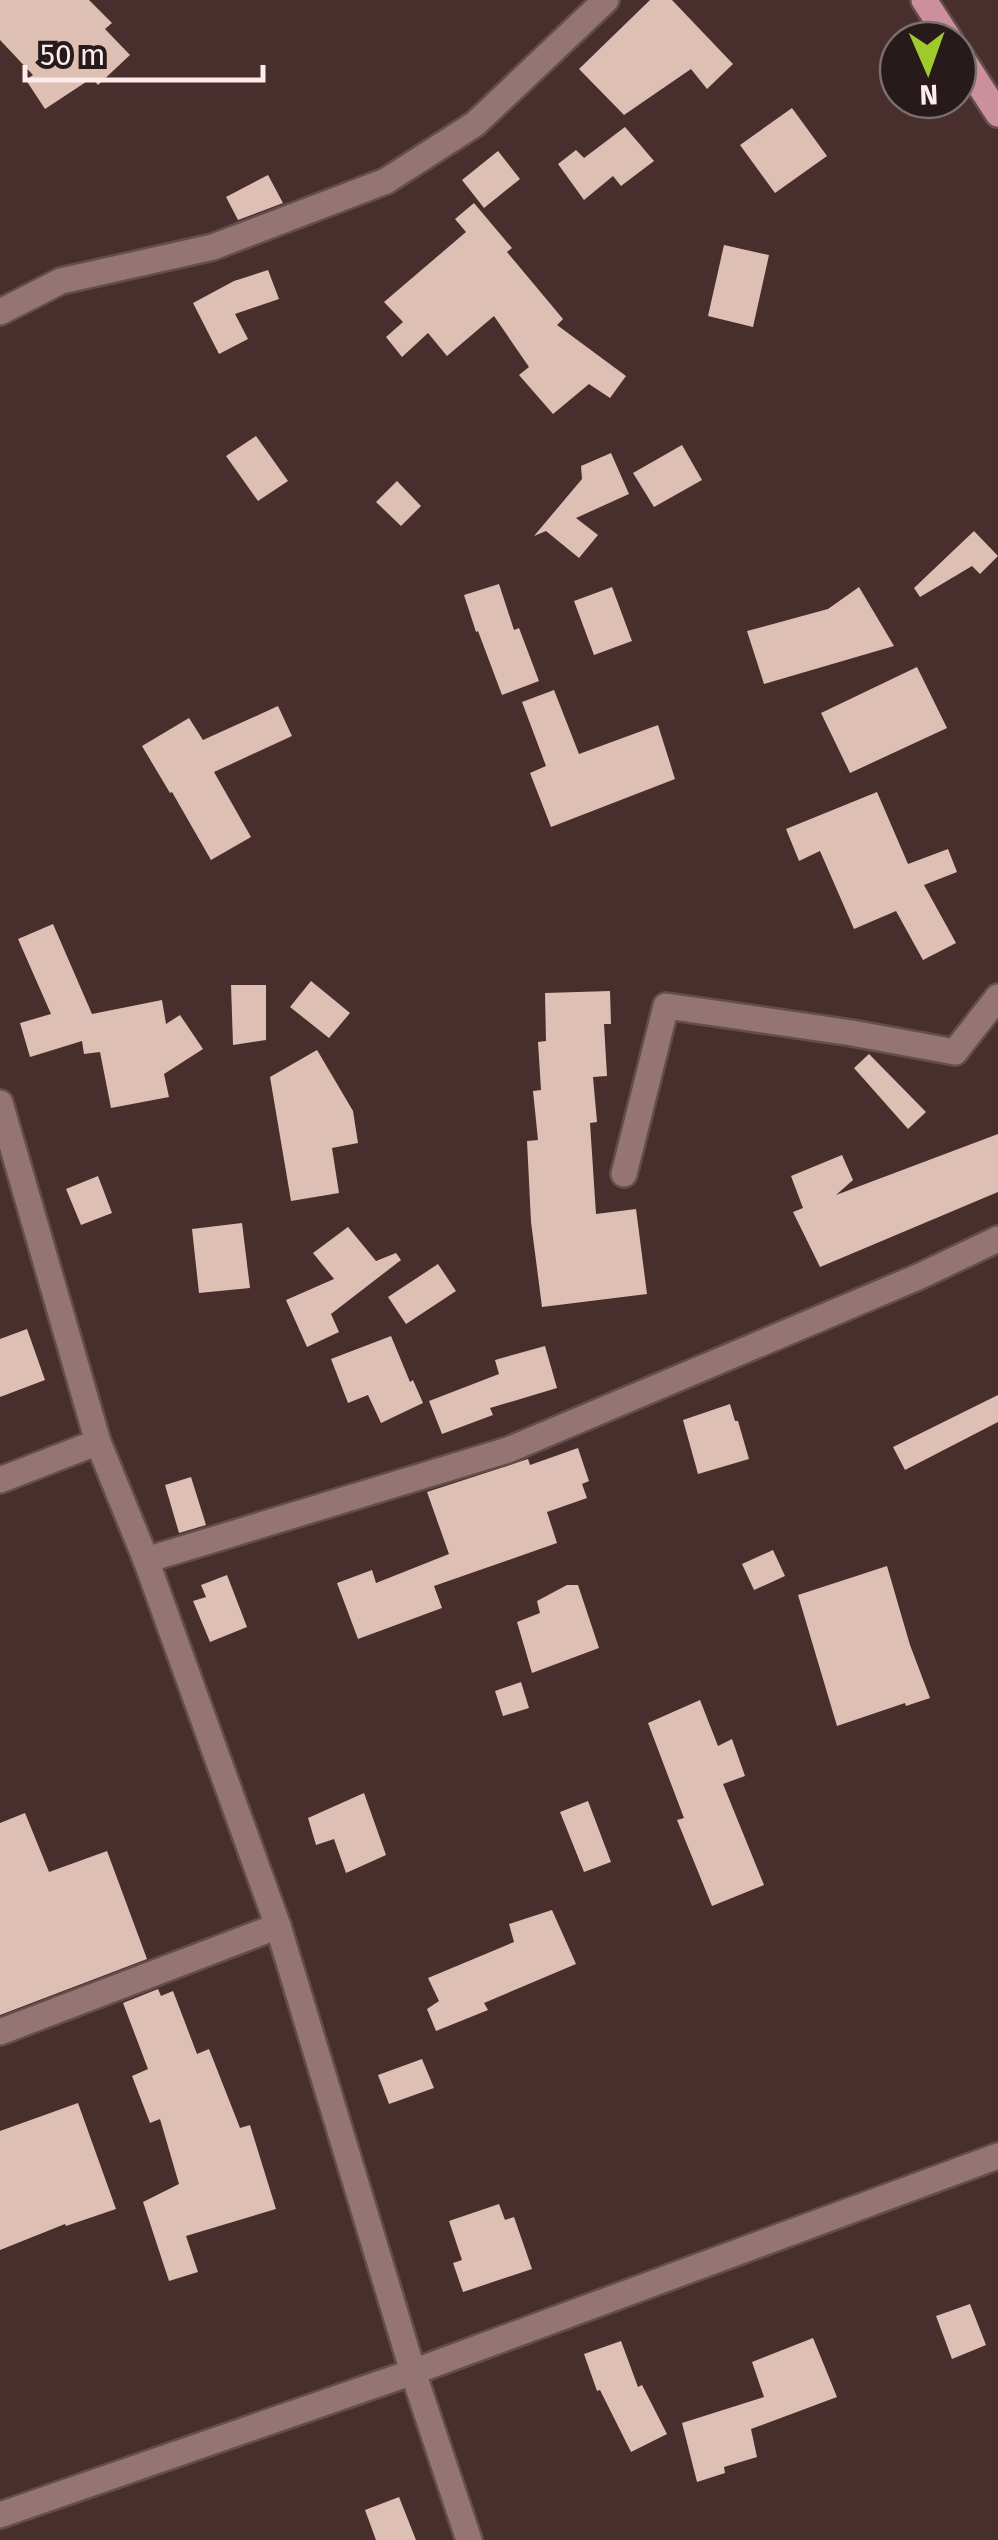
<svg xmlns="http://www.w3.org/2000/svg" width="998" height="2540" font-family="'Fira Sans',sans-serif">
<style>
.building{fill:#debfb3}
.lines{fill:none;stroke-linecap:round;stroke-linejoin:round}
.street-casing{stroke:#644e4d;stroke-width:30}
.primary-casing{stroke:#644e4d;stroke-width:30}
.street{stroke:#947574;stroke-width:25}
.primary{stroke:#cc8f9d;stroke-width:25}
</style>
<rect width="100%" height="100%" fill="#482e2d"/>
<g class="building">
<polygon points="0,0 89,0 112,23 105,29 130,55 98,85 92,78 45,109 26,80 33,75 0,40"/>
<polygon points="650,0 672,0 733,64 707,89 691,69 624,115 579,69"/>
<polygon points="792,108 827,156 775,193 740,145"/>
<polygon points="625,127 654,161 621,186 613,176 584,200 558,164 576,150 584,158"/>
<polygon points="498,151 520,179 484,208 462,180"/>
<polygon points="268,175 283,203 238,220 226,197"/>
<polygon points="474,203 512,248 507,252 563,319 557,325 626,376 610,398 589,384 553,414 519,375 529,367 494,316 447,356 428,333 402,357 386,337 403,322 384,302 466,232 455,219"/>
<polygon points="724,245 769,255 753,327 708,316"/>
<polygon points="268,270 279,299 235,314 248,339 219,354 193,303 234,281"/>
<polygon points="256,436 288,481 258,501 226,456"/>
<polygon points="682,445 702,480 654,507 633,473"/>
<polygon points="611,453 629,494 576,518 598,535 579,558 546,531 534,536 582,479 581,466"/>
<polygon points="397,481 421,506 401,526 376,502"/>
<polygon points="974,531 998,556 980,574 972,566 920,597 914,588"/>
<polygon points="499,584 514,630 519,628 539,681 502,695 478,631 476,632 464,595"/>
<polygon points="612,587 632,641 594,655 574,601"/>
<polygon points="859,587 894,646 764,684 747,631 828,609"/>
<polygon points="917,667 947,728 850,773 821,713"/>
<polygon points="554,690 579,754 658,725 675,779 551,827 530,773 546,766 522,702"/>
<polygon points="278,706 292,736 214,772 251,837 211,860 172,792 170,793 142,746 189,718 203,740"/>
<polygon points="877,792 908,864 948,849 957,872 924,885 956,943 923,960 896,911 854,929 820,851 799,861 786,829"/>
<polygon points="53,924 92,1014 162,1000 166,1024 180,1015 203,1049 164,1074 169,1097 111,1108 100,1052 84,1054 82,1041 30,1057 20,1023 51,1014 18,939"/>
<polygon points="311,981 350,1013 329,1038 290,1007"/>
<polygon points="231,985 266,985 266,1040 233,1045"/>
<polygon points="610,991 611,1024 604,1024 607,1076 593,1077 597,1122 590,1123 596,1214 636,1209 647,1294 542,1307 531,1222 527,1141 538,1140 533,1091 541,1090 538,1042 546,1041 545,993"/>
<polygon points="317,1050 353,1111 358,1143 332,1148 339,1193 291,1201 270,1077"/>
<polygon points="869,1054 926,1112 908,1129 854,1068"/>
<polygon points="998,1134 998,1192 820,1267 793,1212 803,1208 791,1176 842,1155 853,1180 836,1195"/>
<polygon points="98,1176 112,1213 81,1225 66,1189"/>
<polygon points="242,1223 250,1288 199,1293 192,1229"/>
<polygon points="348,1227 376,1261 396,1253 401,1260 331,1314 339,1332 307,1347 286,1300 334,1279 313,1253"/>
<polygon points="438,1264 456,1291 406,1324 388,1297"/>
<polygon points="27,1329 45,1380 0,1397 0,1339"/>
<polygon points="391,1336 410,1382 413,1380 423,1403 381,1423 368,1395 348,1403 331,1359"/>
<polygon points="545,1346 557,1388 490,1408 493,1415 442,1434 429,1401 499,1374 495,1360"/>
<polygon points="998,1395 998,1422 905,1470 893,1447"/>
<polygon points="730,1404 735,1421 738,1421 749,1459 698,1474 683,1420"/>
<polygon points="578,1448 589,1481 582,1484 587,1498 547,1512 557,1543 434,1586 442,1608 358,1639 337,1583 372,1570 376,1583 449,1554 427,1492 528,1459 530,1465"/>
<polygon points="191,1477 206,1525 179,1533 165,1485"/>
<polygon points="773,1550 785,1576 754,1590 742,1564"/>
<polygon points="887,1566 910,1645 930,1698 906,1706 905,1703 837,1726 798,1595"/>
<polygon points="227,1575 247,1627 210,1642 193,1601 206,1597 201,1585"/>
<polygon points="567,1585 578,1585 599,1648 532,1673 517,1622 540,1613 537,1601"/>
<polygon points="521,1682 529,1708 503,1716 495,1691"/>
<polygon points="700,1700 718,1746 732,1739 745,1776 723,1784 764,1885 712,1906 677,1820 684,1818 648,1723"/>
<polygon points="364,1793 386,1855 346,1873 334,1839 316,1845 308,1818"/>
<polygon points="588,1801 611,1862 584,1872 560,1812"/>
<polygon points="25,1813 49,1872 107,1851 147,1959 0,2015 0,1823"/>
<polygon points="552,1910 576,1964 484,2003 488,2010 436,2031 427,2009 439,2001 428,1978 514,1942 509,1924"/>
<polygon points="158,1989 161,1996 173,1991 197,2054 209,2049 240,2128 250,2125 276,2209 186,2236 198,2272 169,2281 143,2202 179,2184 160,2119 150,2123 132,2076 148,2069 123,2003"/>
<polygon points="422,2059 434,2088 389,2104 378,2075"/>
<polygon points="78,2103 116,2209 66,2226 65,2224 0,2250 0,2131"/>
<polygon points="499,2204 505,2220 514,2217 532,2269 463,2292 453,2263 462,2260 449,2221"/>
<polygon points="970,2304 986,2345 952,2359 936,2316"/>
<polygon points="813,2338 837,2397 751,2429 757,2457 724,2467 725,2473 697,2482 682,2423 764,2397 752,2362"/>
<polygon points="621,2341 638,2387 642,2385 667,2434 631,2452 600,2390 597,2391 584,2354"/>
<polygon points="399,2497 416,2540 376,2540 365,2510"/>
</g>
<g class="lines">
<g class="street-casing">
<g id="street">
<polyline points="0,312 61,281 213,247 386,181 475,124 606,0"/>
<polyline points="0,1103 98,1442 146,1560 278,1926 413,2372 469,2540"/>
<polyline points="624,1174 666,1006 852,1033 955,1052 998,997"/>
<polyline points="0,1480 98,1442"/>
<polyline points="146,1560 508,1450 918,1277 998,1239"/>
<polyline points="0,2032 278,1926"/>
<polyline points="0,2515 413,2372 998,2156"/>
</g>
</g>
<g class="primary-casing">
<g id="primary">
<polyline points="924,0 950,40"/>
<polyline points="958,52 998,114"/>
</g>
</g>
<use href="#street" class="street"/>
<use href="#primary" class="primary"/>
</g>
<g transform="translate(928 70) rotate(178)"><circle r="48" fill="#261a1a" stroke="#7c6e6e" stroke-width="2.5"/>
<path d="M0-8L18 38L0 25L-18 38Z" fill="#9eca2e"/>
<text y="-15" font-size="28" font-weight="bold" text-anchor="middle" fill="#fdeceb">N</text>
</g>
<path d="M25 65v15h238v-15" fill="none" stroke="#fdeceb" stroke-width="5"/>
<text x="40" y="65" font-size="30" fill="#fdeceb" stroke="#261a1a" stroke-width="8" paint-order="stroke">50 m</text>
</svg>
